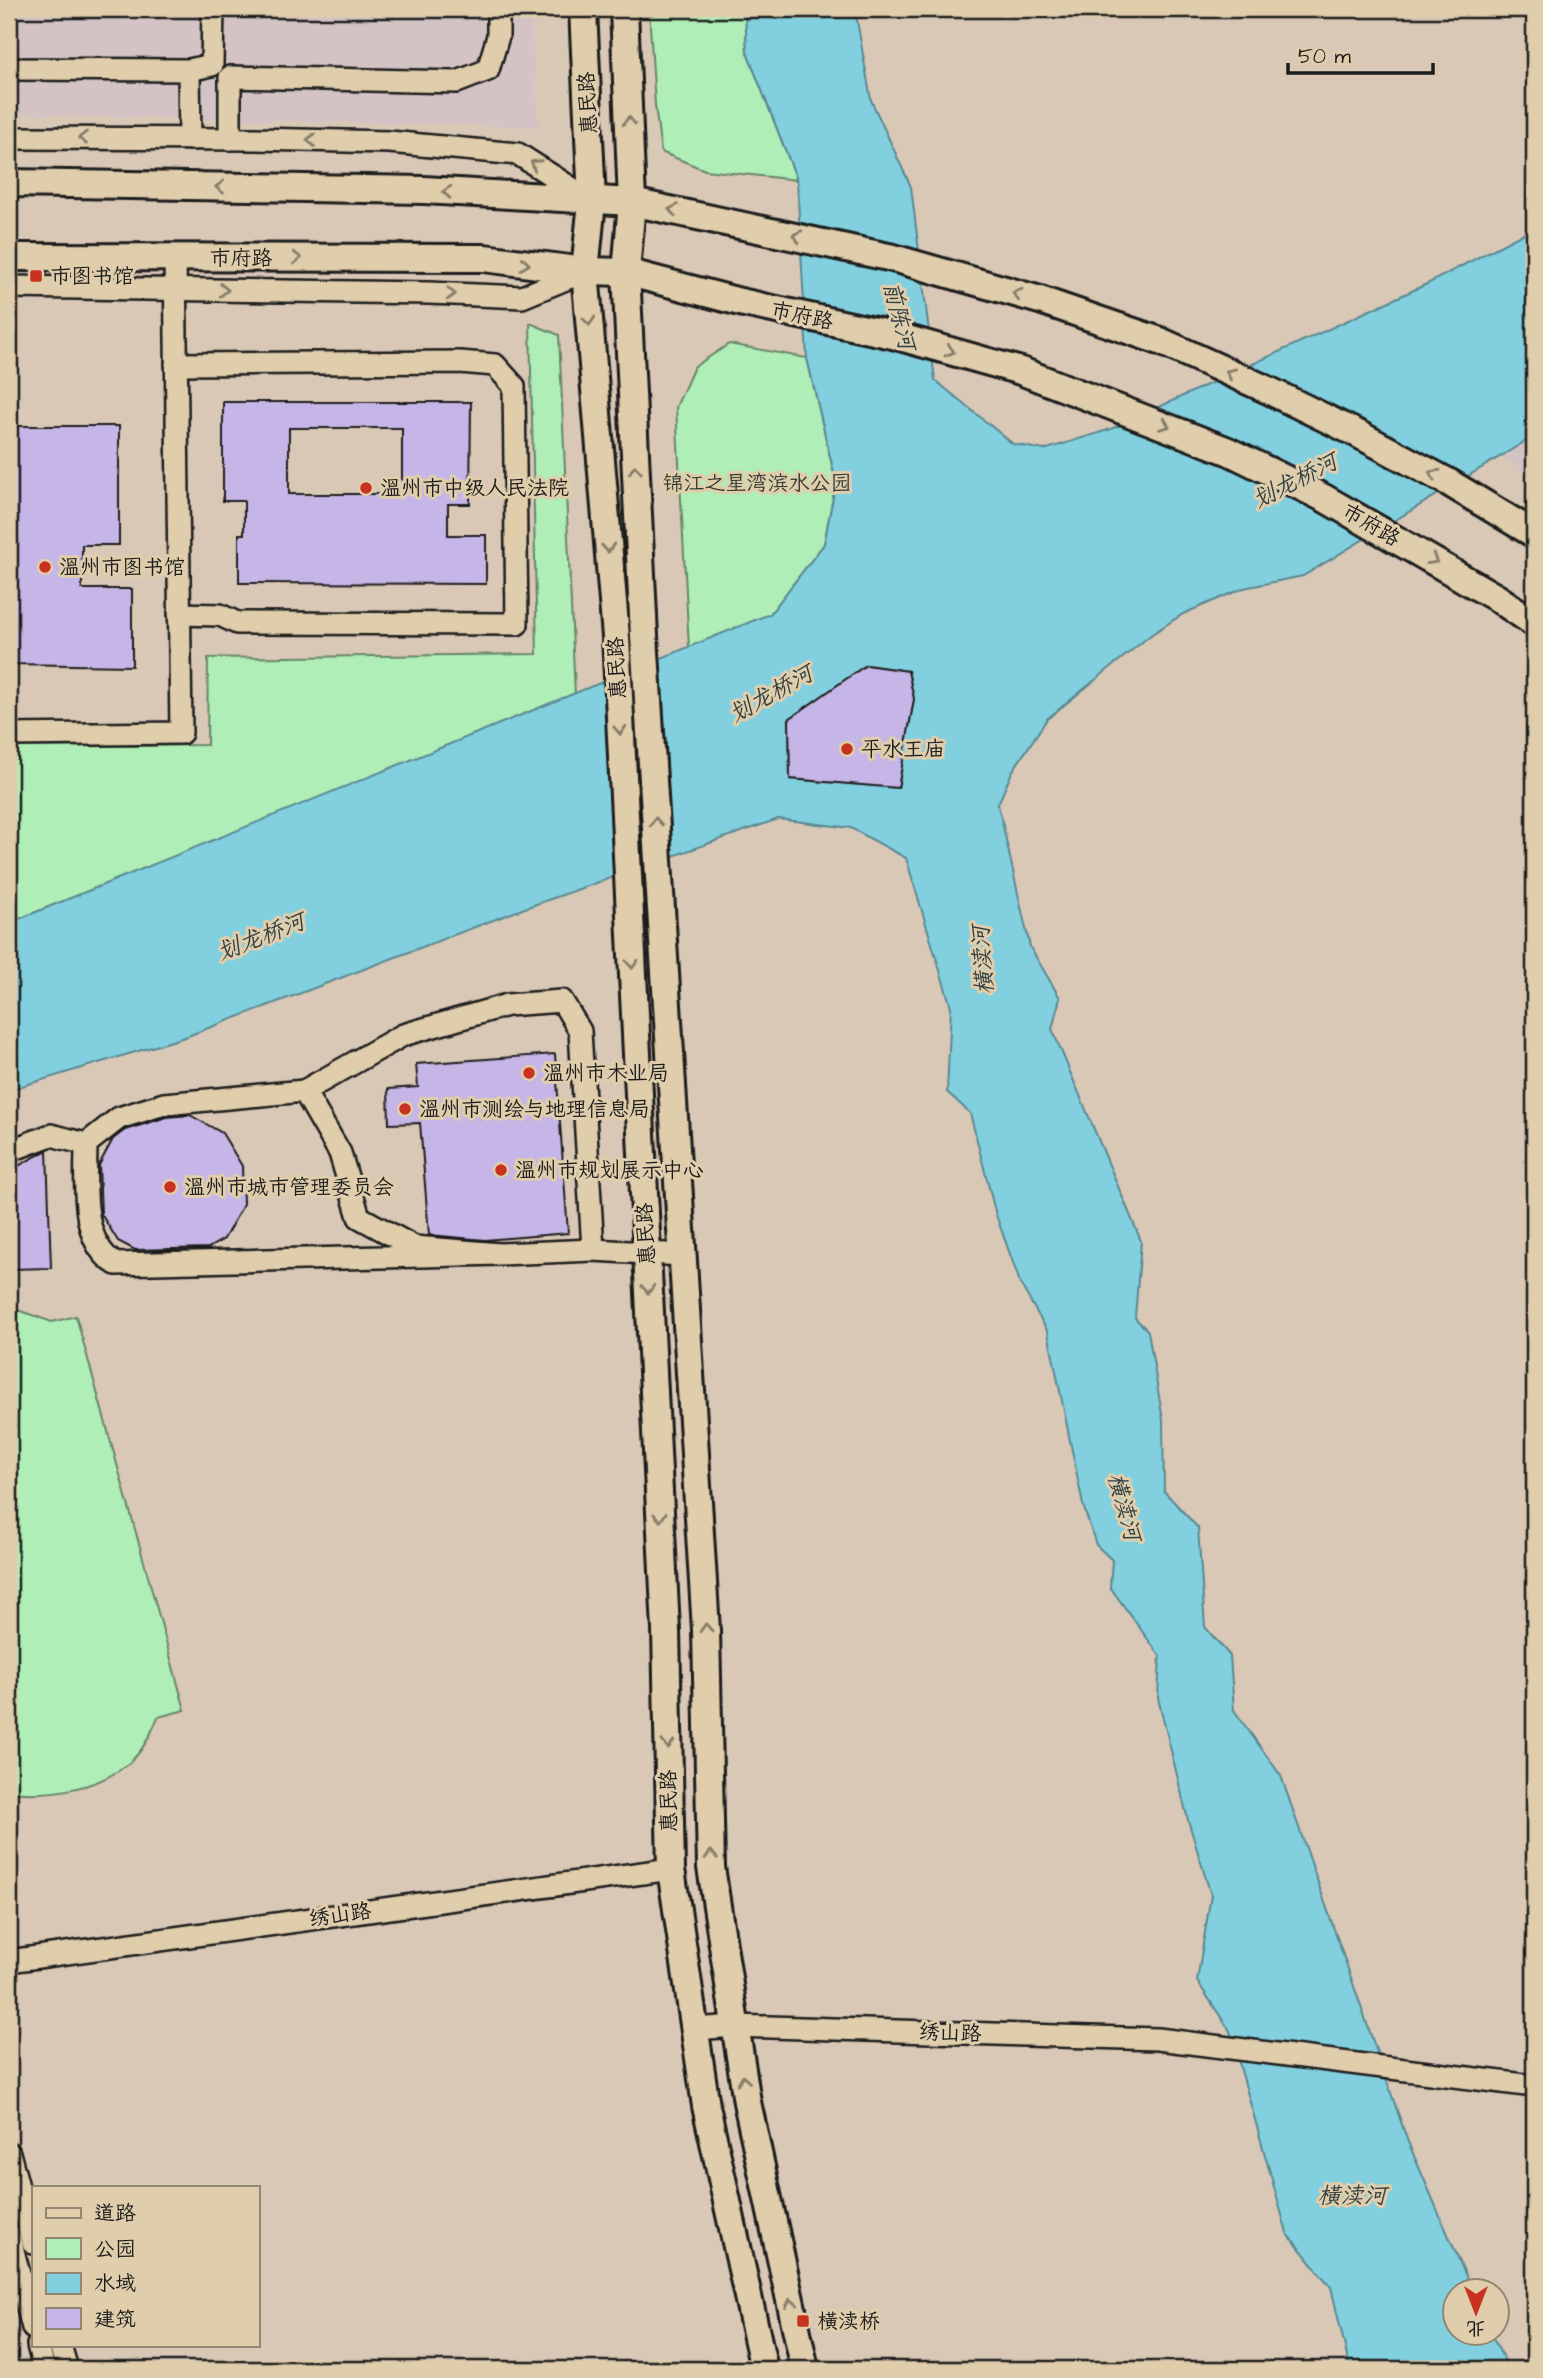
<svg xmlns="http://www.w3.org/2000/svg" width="1543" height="2378" font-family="'Architects Daughter','LXGW WenKai TC',sans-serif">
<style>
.built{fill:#d4c3c5}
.green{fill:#afeeb6;stroke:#668569;stroke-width:2}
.water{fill:#82d0df;stroke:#598891;stroke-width:2;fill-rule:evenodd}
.building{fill:#c6b6e7;stroke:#1c1c1c;stroke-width:2;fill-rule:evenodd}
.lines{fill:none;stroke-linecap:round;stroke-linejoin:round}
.minor-casing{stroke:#1c1c1c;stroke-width:26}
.major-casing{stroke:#1c1c1c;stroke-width:32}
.minor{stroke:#dfcdab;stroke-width:21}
.major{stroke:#dfcdab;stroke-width:26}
.oneway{stroke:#877d6b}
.poi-dot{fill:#c8321e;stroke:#dfcdab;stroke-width:2.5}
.labels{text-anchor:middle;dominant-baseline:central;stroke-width:6;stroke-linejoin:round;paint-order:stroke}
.street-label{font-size:21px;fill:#1c1c1c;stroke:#dfcdab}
.poi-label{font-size:21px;fill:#1c1c1c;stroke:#dfcdab;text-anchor:start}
.park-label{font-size:21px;fill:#323c33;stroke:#dfcdab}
.water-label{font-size:23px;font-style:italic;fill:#304043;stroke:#dfcdab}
</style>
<rect width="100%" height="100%" fill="#dac8b7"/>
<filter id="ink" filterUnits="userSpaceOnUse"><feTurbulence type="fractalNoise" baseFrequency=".0143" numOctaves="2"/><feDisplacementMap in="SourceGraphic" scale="14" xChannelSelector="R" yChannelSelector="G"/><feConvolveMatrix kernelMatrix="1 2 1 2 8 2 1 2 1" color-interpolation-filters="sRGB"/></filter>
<g filter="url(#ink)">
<g class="built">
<polygon points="9,9 530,9 539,127 9,114"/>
<polygon points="1534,436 1534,477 1501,456"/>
</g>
<g class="green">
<polygon points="649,9 745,9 747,52 797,180 705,170 661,152 655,105"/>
<polygon points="530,323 559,335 575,695 9,923 9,747 207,745 208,658 537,654"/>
<polygon points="729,344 807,358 836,482 824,544 770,614 689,648 676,407 694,367"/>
<path d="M9 1307 52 1322 76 1316 185 1710 158 1717C151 1734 143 1751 129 1763 97 1790 49 1796 9 1792Z"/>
</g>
<path class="water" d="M745 9H855L871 100 911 187 935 380 1013 444 1044 450 1111 429 1429 283 1534 228V436L1303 576 1244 588 1183 614 1152 634 1047 719 1012 772 998 804 1030 947 1060 998 1052 1029 1141 1241 1135 1318 1148 1331 1163 1420 1164 1491 1198 1528 1205 1627 1230 1656 1234 1710 1281 1776 1408 2142 1472 2290H1456V2332L1490 2333 1509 2369H1350L1331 2287 1287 2233 1230 2031 1197 1981 1211 1895 1188 1820 1158 1698 1160 1656 1110 1587 1112 1560 1096 1545 1083 1505 1048 1332 1021 1285 996 1215 970 1113 947 1092 951 1007 906 858 851 828 778 819 525 908 185 1037 9 1090V923L770 614 824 544 836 482 807 358 797 180 747 52ZM866 665 908 671 914 699 898 788 790 779 789 719Z"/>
<g class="building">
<path d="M223 402H471L470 504H448V535H486V584L239 583V534H244V501H223ZM289 428H402V494H289Z"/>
<polygon points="9,426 119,426 119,545 82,545 82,589 132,589 132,666 9,664"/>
<polygon points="866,665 908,671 914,699 898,788 790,779 789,719"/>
<polygon points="555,1054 568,1233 485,1240 429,1235 420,1123 389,1124 388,1089 418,1087 416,1064"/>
<polygon points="190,1115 222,1133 242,1166 243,1205 224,1239 208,1248 135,1250 118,1241 101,1214 99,1165 113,1139 125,1130 167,1117"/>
<polygon points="47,1150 51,1268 9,1269 9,1171"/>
</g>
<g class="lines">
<g class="minor-casing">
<g id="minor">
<polyline points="9,69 189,70 190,139"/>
<polyline points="189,70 212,65 213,9"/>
<polyline points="9,138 255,139 389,142 518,154 590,200"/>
<polyline points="230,139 230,77 457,82 488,70 498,36 498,9"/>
<polyline points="9,287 429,293 522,297 585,271"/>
<polyline points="176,364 460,362 495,365 514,386 517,624 237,623 220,615 179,614"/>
<polyline points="9,735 181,733 175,258"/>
<polyline points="304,1091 403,1035 507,1005 562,1001 580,1031 593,1250"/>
<polyline points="9,1151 51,1135 86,1144"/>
<path d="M500 1254 116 1264C79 1242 86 1181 86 1144L119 1118 164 1104 304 1091 340 1153 359 1217 414 1247 500 1254 593 1250 683 1255"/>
<polyline points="9,1961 671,1869"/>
<polyline points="695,2029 735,2026 1158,2039 1534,2086"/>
<polyline points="9,2153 33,2243"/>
<polyline points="9,2235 33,2328"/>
<polyline points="38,2345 44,2369"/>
<polyline points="60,2345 67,2369"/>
</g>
</g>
<g class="major-casing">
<g id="major">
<polyline points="583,9 592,201 585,271 616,637 666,1630 671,1869 706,2106 764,2369"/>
<polyline points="624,9 632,202 626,272 644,636 706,1630 711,1867 747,2102 805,2369"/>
<polyline points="9,183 424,190 632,202 893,258 1040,300 1160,341 1268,390 1358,434 1448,482 1534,534"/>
<polyline points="9,257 484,258 585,271 626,272 740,302 893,335 1021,371 1228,451 1324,498 1497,598 1534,623"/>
</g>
</g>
<use href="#minor" class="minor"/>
<use href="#major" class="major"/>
</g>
<defs><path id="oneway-chevron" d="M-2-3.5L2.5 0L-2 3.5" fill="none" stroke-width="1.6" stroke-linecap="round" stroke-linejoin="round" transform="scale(1.75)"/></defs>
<g class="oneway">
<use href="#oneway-chevron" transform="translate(629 121) rotate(-93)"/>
<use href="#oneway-chevron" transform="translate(83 138) rotate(-180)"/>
<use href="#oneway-chevron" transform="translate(311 140) rotate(-178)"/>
<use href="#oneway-chevron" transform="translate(535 164) rotate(-147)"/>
<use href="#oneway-chevron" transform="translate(220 187) rotate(-179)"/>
<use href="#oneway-chevron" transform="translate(447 192) rotate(-176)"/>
<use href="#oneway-chevron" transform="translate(673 210) rotate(-169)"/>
<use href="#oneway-chevron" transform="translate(797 236) rotate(-167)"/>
<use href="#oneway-chevron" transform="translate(297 258)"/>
<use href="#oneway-chevron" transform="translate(525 264) rotate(7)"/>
<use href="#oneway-chevron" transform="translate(224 290) rotate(1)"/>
<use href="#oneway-chevron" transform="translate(451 294) rotate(3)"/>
<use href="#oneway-chevron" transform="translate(1017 294) rotate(-164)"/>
<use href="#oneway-chevron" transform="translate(589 321) rotate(85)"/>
<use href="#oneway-chevron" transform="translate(950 351) rotate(16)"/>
<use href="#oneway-chevron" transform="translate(1230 373) rotate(-156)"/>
<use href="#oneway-chevron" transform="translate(1165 425) rotate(22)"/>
<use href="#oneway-chevron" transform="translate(635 470) rotate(-93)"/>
<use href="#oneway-chevron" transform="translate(1434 474) rotate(-152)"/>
<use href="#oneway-chevron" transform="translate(608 548) rotate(85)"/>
<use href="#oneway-chevron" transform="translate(1433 560) rotate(30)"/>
<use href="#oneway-chevron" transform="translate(620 730) rotate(87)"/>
<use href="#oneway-chevron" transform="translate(656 822) rotate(-94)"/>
<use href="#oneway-chevron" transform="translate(632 964) rotate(87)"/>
<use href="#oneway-chevron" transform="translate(648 1289) rotate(87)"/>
<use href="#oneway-chevron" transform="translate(660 1517) rotate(87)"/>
<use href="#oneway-chevron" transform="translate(706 1628) rotate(-93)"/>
<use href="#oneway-chevron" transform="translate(668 1744) rotate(89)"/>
<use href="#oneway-chevron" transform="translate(711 1855) rotate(-91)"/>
<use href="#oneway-chevron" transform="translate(743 2080) rotate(-99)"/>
<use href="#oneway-chevron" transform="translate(791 2303) rotate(-102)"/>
</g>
</g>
<g class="poi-dot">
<rect x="29" y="269" width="14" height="14" rx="3.5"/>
<circle cx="366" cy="488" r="7"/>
<circle cx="45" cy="567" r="7"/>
<circle cx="847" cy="749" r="7"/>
<circle cx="529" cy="1073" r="7"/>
<circle cx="405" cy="1109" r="7"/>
<circle cx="501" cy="1170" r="7"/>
<circle cx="170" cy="1187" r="7"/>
<rect x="796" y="2314" width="14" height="14" rx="3.5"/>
</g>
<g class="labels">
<g class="street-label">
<text transform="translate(588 103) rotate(-93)">惠民路</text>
<text x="241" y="258">市府路</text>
<text transform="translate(802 316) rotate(12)">市府路</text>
<text transform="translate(1371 525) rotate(30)">市府路</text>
<text transform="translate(617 668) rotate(-93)">惠民路</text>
<text transform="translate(646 1234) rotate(-93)">惠民路</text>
<text transform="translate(669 1801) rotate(-91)">惠民路</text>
<text transform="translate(340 1915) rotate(-8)">绣山路</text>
<text transform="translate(950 2033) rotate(2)">绣山路</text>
</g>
<g class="poi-label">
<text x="50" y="276">市图书馆</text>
<text x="380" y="488">温州市中级人民法院</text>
<text x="59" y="567">温州市图书馆</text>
<text x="861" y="749">平水王庙</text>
<text x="543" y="1073">温州市木业局</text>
<text x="419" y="1109">温州市测绘与地理信息局</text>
<text x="515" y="1170">温州市规划展示中心</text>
<text x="184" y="1187">温州市城市管理委员会</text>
<text x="817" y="2321">横渎桥</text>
</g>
<g class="park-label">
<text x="757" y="483">锦江之星湾滨水公园</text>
</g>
<g class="water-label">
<text transform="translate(899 316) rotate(76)">前陈河</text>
<text transform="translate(1295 481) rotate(-27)">划龙桥河</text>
<text transform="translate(771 694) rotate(-29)">划龙桥河</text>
<text transform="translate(261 937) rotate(-21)">划龙桥河</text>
<text transform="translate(983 960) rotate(-94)">横渎河</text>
<text transform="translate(1124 1507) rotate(75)">横渎河</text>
<text x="1352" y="2196">横渎河</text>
</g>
</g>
<rect width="1543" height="2378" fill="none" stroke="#dfcdab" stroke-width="35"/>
<rect x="18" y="18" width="1508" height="2343" fill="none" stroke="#1c1c1c" stroke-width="2.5" filter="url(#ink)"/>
<rect x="32" y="2186" width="228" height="161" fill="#dfcdab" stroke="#918672" stroke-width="2"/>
<rect x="46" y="2208" width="35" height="10" fill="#dfcdab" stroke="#918672" stroke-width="2"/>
<text x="94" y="2220" font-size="21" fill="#1c1c1c">道路</text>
<rect x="46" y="2238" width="35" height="21" fill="#afeeb6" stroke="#918672" stroke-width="2"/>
<text x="94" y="2256" font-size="21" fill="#1c1c1c">公园</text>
<rect x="46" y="2273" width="35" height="21" fill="#82d0df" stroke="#918672" stroke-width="2"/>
<text x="94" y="2290" font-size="21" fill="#1c1c1c">水域</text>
<rect x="46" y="2308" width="35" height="21" fill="#c6b6e7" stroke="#918672" stroke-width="2"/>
<text x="94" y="2326" font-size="21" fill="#1c1c1c">建筑</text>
<g transform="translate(1476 2312) rotate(180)"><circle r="33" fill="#dfcdab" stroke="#918672" stroke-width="2"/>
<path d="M0-5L12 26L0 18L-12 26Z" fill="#c8321e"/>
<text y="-10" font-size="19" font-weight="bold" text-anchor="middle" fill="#1c1c1c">北</text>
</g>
<path d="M1288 63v10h145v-10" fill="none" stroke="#1c1c1c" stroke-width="3.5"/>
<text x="1298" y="63" font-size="21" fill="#1c1c1c" stroke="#dfcdab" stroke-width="5" paint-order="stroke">50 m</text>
</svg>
